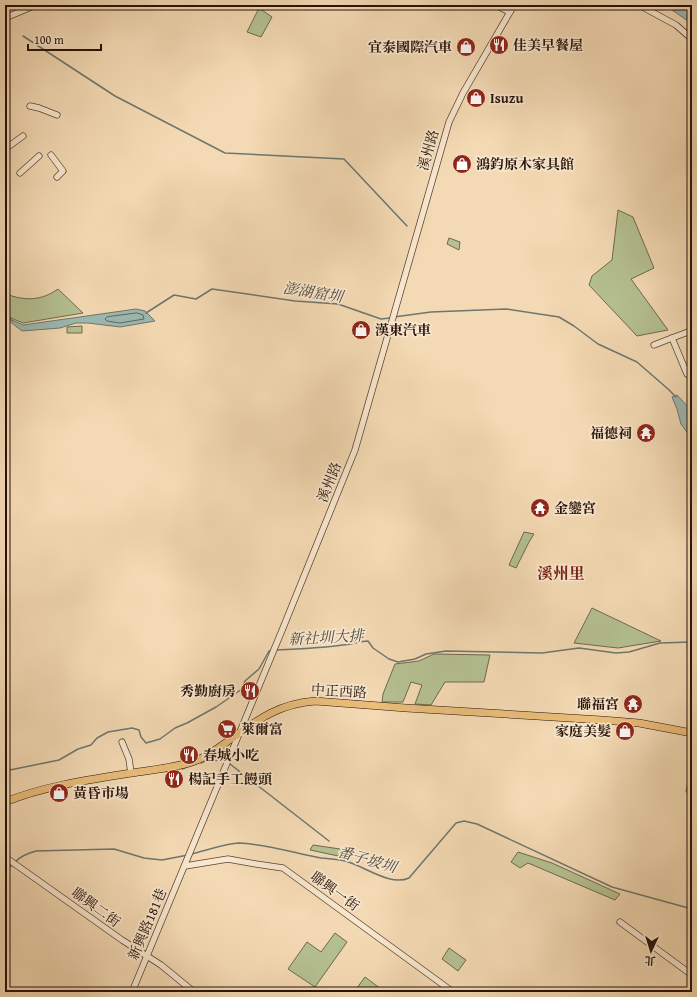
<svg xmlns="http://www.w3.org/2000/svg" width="697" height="997" font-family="'Gentium Book Plus','Noto Serif TC',serif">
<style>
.green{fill:#b5c192;stroke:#6e694e}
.water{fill:#9dbab3;stroke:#6d766f}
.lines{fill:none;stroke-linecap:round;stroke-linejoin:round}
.shore{stroke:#62665e;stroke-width:1}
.stream{stroke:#6d766f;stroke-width:1.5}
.minor-casing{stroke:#5a4334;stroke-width:7}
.major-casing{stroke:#261109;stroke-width:8}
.minor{stroke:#f8e7ce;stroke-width:5.5}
.major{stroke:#eabd7a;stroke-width:7}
.labels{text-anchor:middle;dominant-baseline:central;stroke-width:3.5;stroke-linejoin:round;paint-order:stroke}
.poi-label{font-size:14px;font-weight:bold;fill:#261109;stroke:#f8e7ce;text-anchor:start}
.street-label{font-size:14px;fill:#261109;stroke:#f8e7ce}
.water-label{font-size:15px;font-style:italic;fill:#504c44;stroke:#f8e7ce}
.quarter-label{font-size:16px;font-weight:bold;fill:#7a1f14;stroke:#f8e7ce}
</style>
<rect width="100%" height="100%" fill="#f4dab4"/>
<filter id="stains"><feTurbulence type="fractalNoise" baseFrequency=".005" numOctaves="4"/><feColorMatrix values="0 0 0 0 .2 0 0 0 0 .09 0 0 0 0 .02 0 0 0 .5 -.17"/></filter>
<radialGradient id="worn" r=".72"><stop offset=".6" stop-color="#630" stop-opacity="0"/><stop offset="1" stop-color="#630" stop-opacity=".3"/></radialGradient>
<g class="green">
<polygon points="259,8 272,17 261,37 247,32"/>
<polygon points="618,210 633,217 654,268 631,279 668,330 637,336 589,285 592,276 612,260"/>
<polygon points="449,238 460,242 459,250 447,244"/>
<path d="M58 289 83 313 23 323 9 317 5 309V297L6 294C25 301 41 301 58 289Z"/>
<polygon points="82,326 82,333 67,333 67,327"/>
<polygon points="524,532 534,534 529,542 516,568 509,565"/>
<polygon points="592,608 661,641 618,648 574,643"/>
<polygon points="434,654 490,655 484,682 445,682 431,705 415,704 422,685 411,682 403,702 382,702 383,694 395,664 419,661"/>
<polygon points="692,760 692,793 686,792"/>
<polygon points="313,845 340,849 343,857 310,850"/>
<polygon points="518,852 552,863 620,894 615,900 528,863 520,868 511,862"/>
<polygon points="335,933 347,942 315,987 288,969 307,942 321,952"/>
<polygon points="449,948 466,960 458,971 442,959"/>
<polygon points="365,977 381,989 379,992 354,992"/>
</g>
<g class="water">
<polygon points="665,5 690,5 692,7 692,32 688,21"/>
<polygon points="136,309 145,311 155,321 120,327 88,323 76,323 60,328 22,331 8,320 8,318 23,325"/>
<polygon points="677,395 692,411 692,447 688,443 689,435 681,424 677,409 672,397"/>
</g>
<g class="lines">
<polygon class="shore" points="137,313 143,315 144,319 120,323 107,321 105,319 107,317"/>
<g class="stream">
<polyline points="9,5 10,10"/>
<polyline points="23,36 115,96 225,153 344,159 407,226"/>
<polyline points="5,313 7,317 13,321"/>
<polyline points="146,313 174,295 196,299 212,289 295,301 338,304 381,319 390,318"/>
<polyline points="394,317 431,312 506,309 559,317 574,326 598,344 637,362 668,389 676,397"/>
<path d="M276 650C299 649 321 648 343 645 351 645 359 641 368 641L373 648 389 659 398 662 415 659 426 654 446 651 542 653 579 648 616 653 629 652 660 643 692 642"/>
<polyline points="201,763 205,761 224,760"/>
<polyline points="230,764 329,841"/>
<polyline points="182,769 187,767"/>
<polyline points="5,771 59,760 78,749 91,745 97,738 108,732 132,728 139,730 141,737 146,743 160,739 175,728 187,723 216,707 242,689 245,681 259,669 269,651 273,650"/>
<path d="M191 854C204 851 228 843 239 843 267 844 294 853 321 858 329 859 337 859 345 861 363 865 390 887 409 878L456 823 464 821 477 824 612 887 692 909"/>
<path d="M15 862C21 856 28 853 36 851L114 849 144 858 162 860 188 855"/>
<polyline points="5,872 12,865"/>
</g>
<g class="minor-casing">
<g id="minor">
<polyline points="495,5 510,12"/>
<polyline points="639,5 676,25 692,39"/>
<polyline points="5,18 36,5"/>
<polyline points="30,106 39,108 57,115"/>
<polyline points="5,149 23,136"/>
<polyline points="51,155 63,171 57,177"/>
<polyline points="20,173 39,156"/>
<polyline points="654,345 672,338"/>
<polyline points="687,374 672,338 688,332"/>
<polyline points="122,742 129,759 131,773"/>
<polyline points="5,857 122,940 161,965 194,992"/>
<polyline points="185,866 228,859 256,864 283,868 453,992"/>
<polyline points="620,922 692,975"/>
<polyline points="132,992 283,628 355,450 449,122 463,93 514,5"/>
</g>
</g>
<g class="major-casing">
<path id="major" d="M5 802C47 785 94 779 138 772 158 769 181 767 200 759 211 754 221 746 231 739 260 718 279 704 315 701L406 708 602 720 639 723 692 733"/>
</g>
<use href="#minor" class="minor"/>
<use href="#major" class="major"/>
</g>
<defs>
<g id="restaurant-disc" transform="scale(1)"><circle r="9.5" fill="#8f2418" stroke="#f8e7ce"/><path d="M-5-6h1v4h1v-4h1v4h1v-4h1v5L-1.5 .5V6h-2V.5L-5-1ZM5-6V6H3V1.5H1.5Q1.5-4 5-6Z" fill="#fff"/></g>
<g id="shop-disc" transform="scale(1)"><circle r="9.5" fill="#8f2418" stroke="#f8e7ce"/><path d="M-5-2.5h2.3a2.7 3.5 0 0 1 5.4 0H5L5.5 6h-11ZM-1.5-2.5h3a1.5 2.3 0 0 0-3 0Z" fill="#fff"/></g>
<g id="temple-disc" transform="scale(1)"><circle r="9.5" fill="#8f2418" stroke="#f8e7ce"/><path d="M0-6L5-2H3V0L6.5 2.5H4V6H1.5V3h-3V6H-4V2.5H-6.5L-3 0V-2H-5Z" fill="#fff"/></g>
<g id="supermarket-disc" transform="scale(1)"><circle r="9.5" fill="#8f2418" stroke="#f8e7ce"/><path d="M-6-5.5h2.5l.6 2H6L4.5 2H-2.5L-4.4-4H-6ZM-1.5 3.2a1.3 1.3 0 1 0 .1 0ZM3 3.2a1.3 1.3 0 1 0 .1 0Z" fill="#fff"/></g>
</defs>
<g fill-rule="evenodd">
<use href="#restaurant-disc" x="499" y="45"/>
<use href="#shop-disc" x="466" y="47"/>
<use href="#shop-disc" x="476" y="98"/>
<use href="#shop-disc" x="462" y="164"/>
<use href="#shop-disc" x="361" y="330"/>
<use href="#temple-disc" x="646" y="433"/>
<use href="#temple-disc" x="540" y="508"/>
<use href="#restaurant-disc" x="250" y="691"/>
<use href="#temple-disc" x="633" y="704"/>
<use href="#supermarket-disc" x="227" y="729"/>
<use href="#shop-disc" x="625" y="731"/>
<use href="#restaurant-disc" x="189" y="755"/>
<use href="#restaurant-disc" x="174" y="779"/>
<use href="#shop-disc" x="59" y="793"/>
</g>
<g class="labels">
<g class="poi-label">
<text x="513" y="45">佳美早餐屋</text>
<text x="452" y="47" text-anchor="end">宜泰國際汽車</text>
<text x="490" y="98">Isuzu</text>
<text x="476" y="164">鴻鈞原木家具館</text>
<text x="375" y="330">漢東汽車</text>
<text x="632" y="433" text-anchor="end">福德祠</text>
<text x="554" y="508">金鑾宮</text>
<text x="236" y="691" text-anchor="end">秀勤廚房</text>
<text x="619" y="704" text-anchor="end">聯福宮</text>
<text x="241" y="729">萊爾富</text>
<text x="611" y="731" text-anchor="end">家庭美髮</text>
<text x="203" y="755">春城小吃</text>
<text x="188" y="779">楊記手工饅頭</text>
<text x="73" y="793">黃昏市場</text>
</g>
<g class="street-label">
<text transform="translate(428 150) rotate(-74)">溪州路</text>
<text transform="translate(329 482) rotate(-68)">溪州路</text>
<text transform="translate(339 691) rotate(3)">中正西路</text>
<text transform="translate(335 891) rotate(36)">聯興一街</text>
<text transform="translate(96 907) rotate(36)">聯興二街</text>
<text transform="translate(147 924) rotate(-67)">新興路181巷</text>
</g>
<g class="water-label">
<text transform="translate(313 292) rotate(9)">澎湖窟圳</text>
<text transform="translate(326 637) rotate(-3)">新社圳大排</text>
<text transform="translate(367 859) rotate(16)">番子坡圳</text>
</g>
<g class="quarter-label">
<text x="561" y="573">溪州里</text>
</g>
</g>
<rect width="697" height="997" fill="none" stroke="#f4dab4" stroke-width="20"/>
<rect x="6" y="6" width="685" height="985" fill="none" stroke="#261109" stroke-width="2"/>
<rect x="10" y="10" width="677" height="977" fill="none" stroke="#261109"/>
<g transform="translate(651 951) rotate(184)" stroke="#f8e7ce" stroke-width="3" paint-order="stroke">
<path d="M0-3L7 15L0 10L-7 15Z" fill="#261109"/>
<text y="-6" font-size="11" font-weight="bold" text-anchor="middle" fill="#261109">北</text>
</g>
<path d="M28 44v6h73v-6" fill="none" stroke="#261109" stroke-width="2"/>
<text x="34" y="44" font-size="12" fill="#261109" stroke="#f8e7ce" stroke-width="3" paint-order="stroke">100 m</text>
<rect width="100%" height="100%" filter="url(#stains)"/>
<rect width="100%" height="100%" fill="url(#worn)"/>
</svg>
